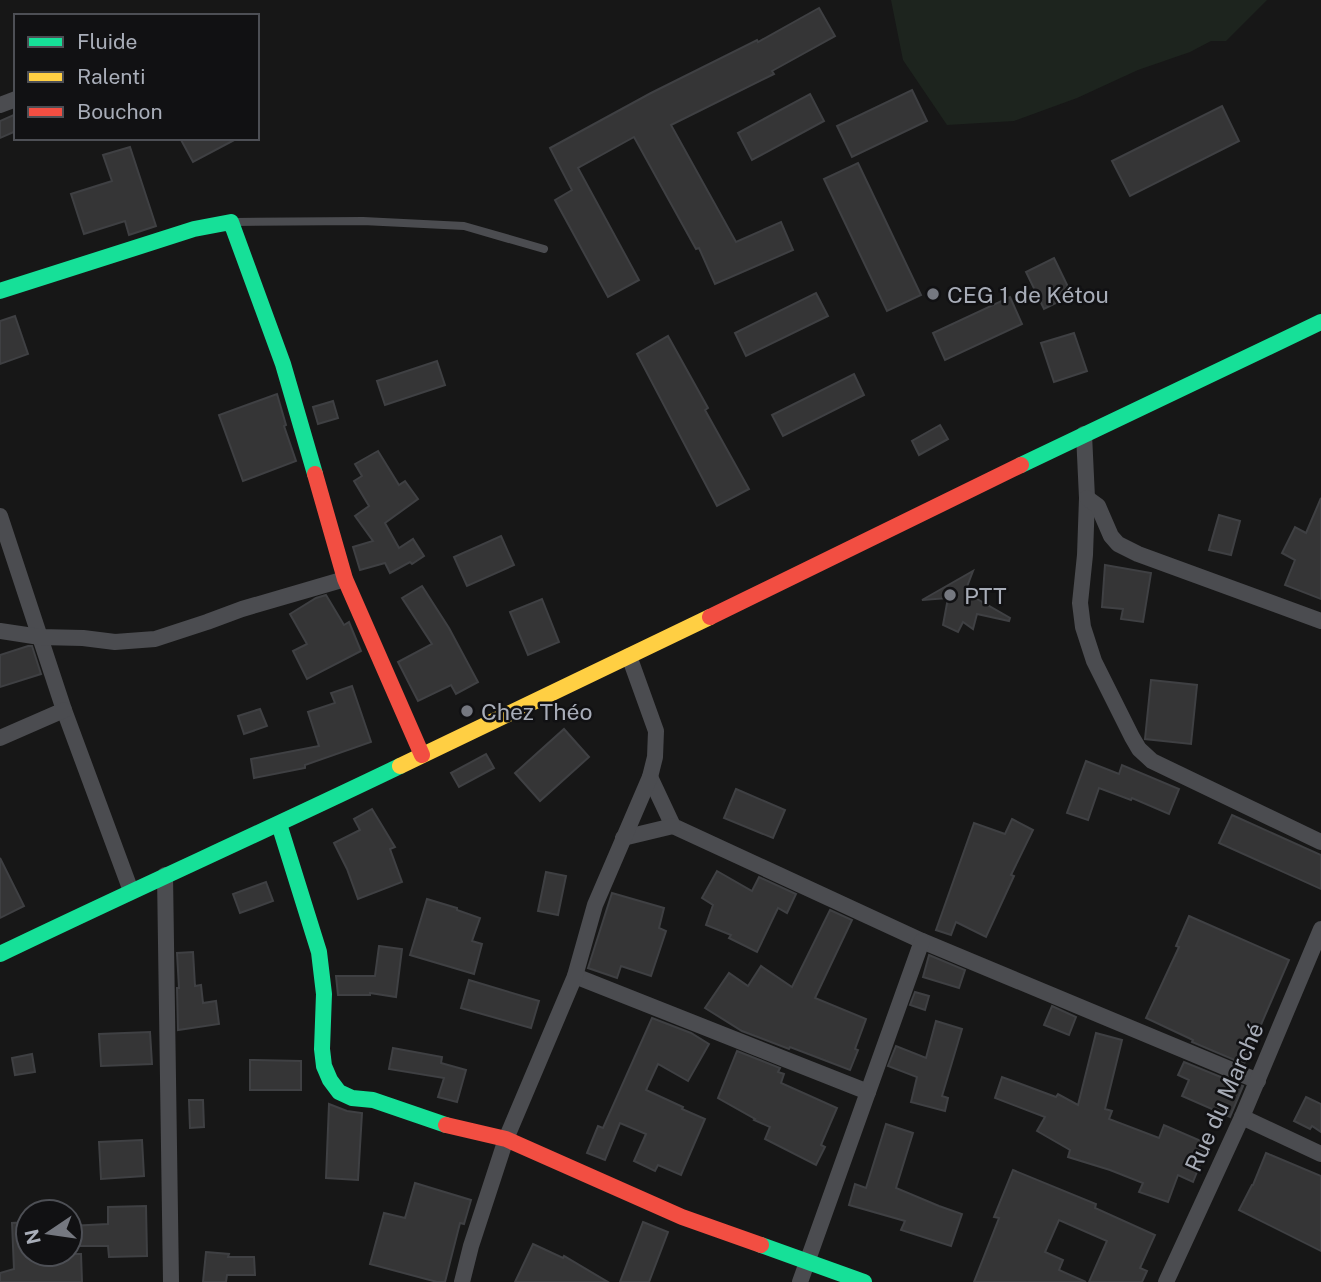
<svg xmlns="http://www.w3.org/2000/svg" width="1321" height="1282" font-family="'Public Sans',sans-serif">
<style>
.green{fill:#1d241e}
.building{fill:#353536;stroke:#3f4043;stroke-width:2}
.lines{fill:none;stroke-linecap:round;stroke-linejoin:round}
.lane{stroke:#4b4c50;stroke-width:8}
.street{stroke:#4b4c50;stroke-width:16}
.fast{stroke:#16e098;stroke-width:16}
.slow{stroke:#ffcf43;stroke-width:16}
.jam{stroke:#f24e42;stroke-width:16}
.poi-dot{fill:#757880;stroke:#111113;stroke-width:2.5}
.labels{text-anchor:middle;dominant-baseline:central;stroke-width:5;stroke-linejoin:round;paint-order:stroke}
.poi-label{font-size:23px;fill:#a8adb8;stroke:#111113;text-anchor:start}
.street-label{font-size:23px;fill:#a8adb8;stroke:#111113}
</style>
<rect width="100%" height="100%" fill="#171717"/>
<polygon class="green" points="891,0 1267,0 1226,41 1211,41 1190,52 1138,70 1077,98 1014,121 947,125 903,60"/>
<g class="building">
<polygon points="819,8 835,36 772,71 774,74 671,125 736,242 781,222 793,250 715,284 699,248 696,249 634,137 578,168 639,280 608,297 555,200 572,190 550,148 651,93 757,40 758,42"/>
<polygon points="912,90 927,121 852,157 837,126"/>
<polygon points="810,94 824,121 752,160 738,133"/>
<polygon points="1222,106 1239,141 1130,196 1112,161"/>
<polygon points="16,114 16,131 0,138 0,121"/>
<polygon points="180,138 238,138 193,162"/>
<polygon points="130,147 156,226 129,235 125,221 84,234 71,194 112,181 103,155"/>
<polygon points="858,163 921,295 887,311 824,179"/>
<polygon points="1054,258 1072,295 1044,309 1026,272"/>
<polygon points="816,293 828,316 746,356 735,333"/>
<polygon points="1010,297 1022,324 945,360 933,333"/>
<polygon points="15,316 28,354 0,364 0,321"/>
<polygon points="1074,333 1087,371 1054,382 1041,343"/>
<polygon points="668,336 708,408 705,410 749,489 717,506 637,354"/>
<polygon points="437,361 445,385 385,405 377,381"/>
<polygon points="854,374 864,395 783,436 772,415"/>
<polygon points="277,394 286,425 284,426 296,461 243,481 219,415"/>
<polygon points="333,401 338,418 318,424 313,407"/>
<polygon points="940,425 948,439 919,455 912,441"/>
<polygon points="378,451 399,485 405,481 418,499 385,523 399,548 413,539 424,556 412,564 410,562 390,573 385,563 360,570 353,547 373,541 355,516 369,506 354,481 362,476 355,464"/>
<polygon points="1321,498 1321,599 1285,585 1295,560 1282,553 1295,527 1306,533"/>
<polygon points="1219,515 1240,521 1231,555 1209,550"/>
<polygon points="501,536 514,565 467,586 454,557"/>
<polygon points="1105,565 1151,573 1143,622 1121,619 1123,609 1102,607"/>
<polygon points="973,571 965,592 1010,618 1009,621 977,614 973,629 963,622 958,632 943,625 948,598 922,600"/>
<polygon points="422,586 449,628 478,682 456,694 451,685 418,701 398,662 432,644 402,598"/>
<polygon points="326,595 344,625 349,622 361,651 307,679 293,651 307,644 290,614 316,598"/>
<polygon points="542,599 559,642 528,655 510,612"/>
<polygon points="28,646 32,646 41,674 0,687 0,655"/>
<polygon points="1151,680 1197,685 1191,744 1145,739"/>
<polygon points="352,686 371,742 305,765 305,768 254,778 251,759 319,746 308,712 335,703 331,693"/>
<polygon points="260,709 267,726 244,734 238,716"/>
<polygon points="564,729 589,757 540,801 515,773"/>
<polygon points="486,754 494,768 459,787 451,773"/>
<polygon points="1086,761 1119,774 1122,765 1179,789 1169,814 1132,798 1131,800 1099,788 1088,820 1067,813"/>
<polygon points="736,789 785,810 773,838 724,818"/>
<polygon points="372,809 395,847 390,849 402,882 358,899 347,869 334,843 360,830 354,819"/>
<polygon points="1232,815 1321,855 1321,889 1219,843"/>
<polygon points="1012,819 1033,830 1011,875 1014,876 986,937 956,922 951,935 936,930 974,823 1005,834"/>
<polygon points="0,858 24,906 0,918"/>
<polygon points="717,871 752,891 759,877 796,894 787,913 778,908 757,952 729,938 731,935 706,925 713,905 702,898"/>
<polygon points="546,872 566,876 558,915 538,911"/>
<polygon points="266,882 273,901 240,913 233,894"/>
<polygon points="612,893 664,908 659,928 666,931 651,976 621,966 617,978 588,968"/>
<polygon points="427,899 457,908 457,910 480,918 472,941 482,944 474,974 410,955"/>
<polygon points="830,910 852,920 815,998 866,1019 855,1049 858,1050 850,1070 790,1047 789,1049 742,1031 705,1008 729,973 748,986 761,966 792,987"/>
<polygon points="1189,916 1289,960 1244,1064 1192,1042 1193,1040 1146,1018 1179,947 1176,946"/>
<polygon points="379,946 402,949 396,997 370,993 370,995 338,995 336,976 375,976"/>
<polygon points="193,952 195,986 201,985 203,1003 216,1001 219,1024 178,1030 177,988 179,988 177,953"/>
<polygon points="929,955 965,970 959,988 923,977"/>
<polygon points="469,980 539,1001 531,1028 461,1008"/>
<polygon points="915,992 929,996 925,1010 910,1005"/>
<polygon points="1052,1006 1076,1017 1069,1035 1044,1025"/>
<polygon points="652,1018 691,1033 709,1044 688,1081 658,1064 646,1090 683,1107 682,1109 705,1119 681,1175 658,1165 655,1171 634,1161 646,1134 620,1123 605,1160 587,1153 598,1126 603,1128"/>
<polygon points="936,1021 962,1029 942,1096 948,1098 945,1111 911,1102 917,1077 888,1066 896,1046 926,1058"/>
<polygon points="150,1032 152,1064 101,1066 99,1034"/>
<polygon points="1096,1033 1122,1040 1105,1109 1112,1111 1109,1119 1159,1138 1164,1125 1208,1144 1193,1182 1178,1175 1168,1202 1139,1192 1143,1183 1110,1170 1068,1157 1070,1150 1037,1131 1045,1117 995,1098 1002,1077 1056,1097 1058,1094 1078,1105"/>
<polygon points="393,1048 442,1057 441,1063 466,1070 457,1102 438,1097 444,1078 389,1069"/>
<polygon points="737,1051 780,1068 778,1072 784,1074 781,1083 837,1108 821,1145 825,1147 816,1165 765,1139 770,1127 754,1120 755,1119 718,1098"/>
<polygon points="32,1054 35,1072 15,1075 12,1058"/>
<polygon points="250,1060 301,1061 301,1090 250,1090"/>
<polygon points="1184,1062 1243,1086 1230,1117 1182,1096 1189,1080 1178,1075"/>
<polygon points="1306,1097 1321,1104 1321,1132 1312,1126 1310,1129 1294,1121"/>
<polygon points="189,1100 203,1100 204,1127 190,1128"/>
<polygon points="329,1104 347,1111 362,1113 358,1180 326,1178"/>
<polygon points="886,1124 913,1133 896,1188 939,1206 962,1214 951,1246 901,1230 905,1221 849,1205 855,1184 866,1188"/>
<polygon points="142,1140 144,1176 101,1179 99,1142"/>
<polygon points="1266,1153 1321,1176 1321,1251 1239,1210 1252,1185 1253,1185"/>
<polygon points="1013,1170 1096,1204 1095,1208 1155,1235 1140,1268 1147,1271 1142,1282 1089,1282 1107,1241 1059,1220 1045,1252 1063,1260 1059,1270 1086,1282 974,1282 999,1218 994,1217"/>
<polygon points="415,1183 471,1200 464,1224 460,1223 445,1282 437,1282 370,1264 384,1213 405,1218"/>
<polygon points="146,1206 147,1256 109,1257 108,1246 70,1246 70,1226 108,1224 108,1207"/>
<polygon points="28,1222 28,1254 81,1254 82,1282 0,1282 0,1273 14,1269 12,1223"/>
<polygon points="643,1222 668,1232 649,1282 620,1282"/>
<polygon points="533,1244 563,1258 564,1256 608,1282 515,1282"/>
<polygon points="206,1252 229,1254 228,1257 254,1257 255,1275 227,1275 226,1282 203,1282"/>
</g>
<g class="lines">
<polyline class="lane" points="234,222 363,221 464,226 544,249"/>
<g class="street">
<polyline points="0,105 16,99"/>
<polyline points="1084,434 1087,498 1085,555 1080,603 1083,627 1094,661 1132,737 1139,749 1152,761 1321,842"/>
<polyline points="1087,498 1098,506 1111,536 1118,544 1138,554 1321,621"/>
<polyline points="0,516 64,710 131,891"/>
<polyline points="0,631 40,637 83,638 115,642 155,639 207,622 242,609 345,579"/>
<polyline points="0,738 64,710"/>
<polyline points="650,777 673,826 922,941 1258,1081"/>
<polyline points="623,838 673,826"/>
<polyline points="165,875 171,1282"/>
<polyline points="575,976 868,1092"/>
<polyline points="1242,1117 1321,1154"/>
<polyline points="462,1282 471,1246 506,1139 575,976 595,905 650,777 655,757 656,731 629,656"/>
<polyline points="800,1282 922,941"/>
<polyline points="1166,1282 1242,1117 1321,929"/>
</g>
<g class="fast">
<polyline points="0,291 194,229 231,222 283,364 315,474"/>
<polyline points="1021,465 1321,322"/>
<polyline points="279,824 319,952 324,994 322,1049 324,1066 330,1080 339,1092 352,1098 373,1100 446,1125"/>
<path d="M0 954C133 890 267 830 400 766"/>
<polyline points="761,1245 864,1282"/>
</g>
<polyline class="slow" points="400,766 710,617"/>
<g class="jam">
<polyline points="315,474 345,579 422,755"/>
<polyline points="710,617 1021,465"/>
<polyline points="446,1125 506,1139 682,1217 761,1245"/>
</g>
</g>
<g class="poi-dot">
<circle cx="933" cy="294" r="7"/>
<circle cx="950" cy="595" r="7"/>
<circle cx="467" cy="711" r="7"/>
</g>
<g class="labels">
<g class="poi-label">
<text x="947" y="294">CEG 1 de Kétou</text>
<text x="964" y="595">PTT</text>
<text x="481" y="711">Chez Théo</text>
</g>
<g class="street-label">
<text transform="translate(1224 1097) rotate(-66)">Rue du Marché</text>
</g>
</g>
<rect x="14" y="14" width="245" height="126" fill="#111113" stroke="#4d4f55" stroke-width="2"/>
<rect x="28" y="37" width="35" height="10" fill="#16e098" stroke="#4d4f55" stroke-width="2"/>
<text x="77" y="49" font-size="21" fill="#a8adb8">Fluide</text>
<rect x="28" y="72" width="35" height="10" fill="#ffcf43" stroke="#4d4f55" stroke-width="2"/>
<text x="77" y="84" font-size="21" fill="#a8adb8">Ralenti</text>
<rect x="28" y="107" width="35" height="10" fill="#f24e42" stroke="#4d4f55" stroke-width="2"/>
<text x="77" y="119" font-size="21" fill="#a8adb8">Bouchon</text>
<g transform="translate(49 1233) rotate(257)"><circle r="33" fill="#111113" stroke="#4d4f55" stroke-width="2"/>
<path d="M0-5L12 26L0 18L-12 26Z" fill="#757880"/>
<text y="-10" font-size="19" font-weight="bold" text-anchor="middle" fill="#a8adb8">N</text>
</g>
</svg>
